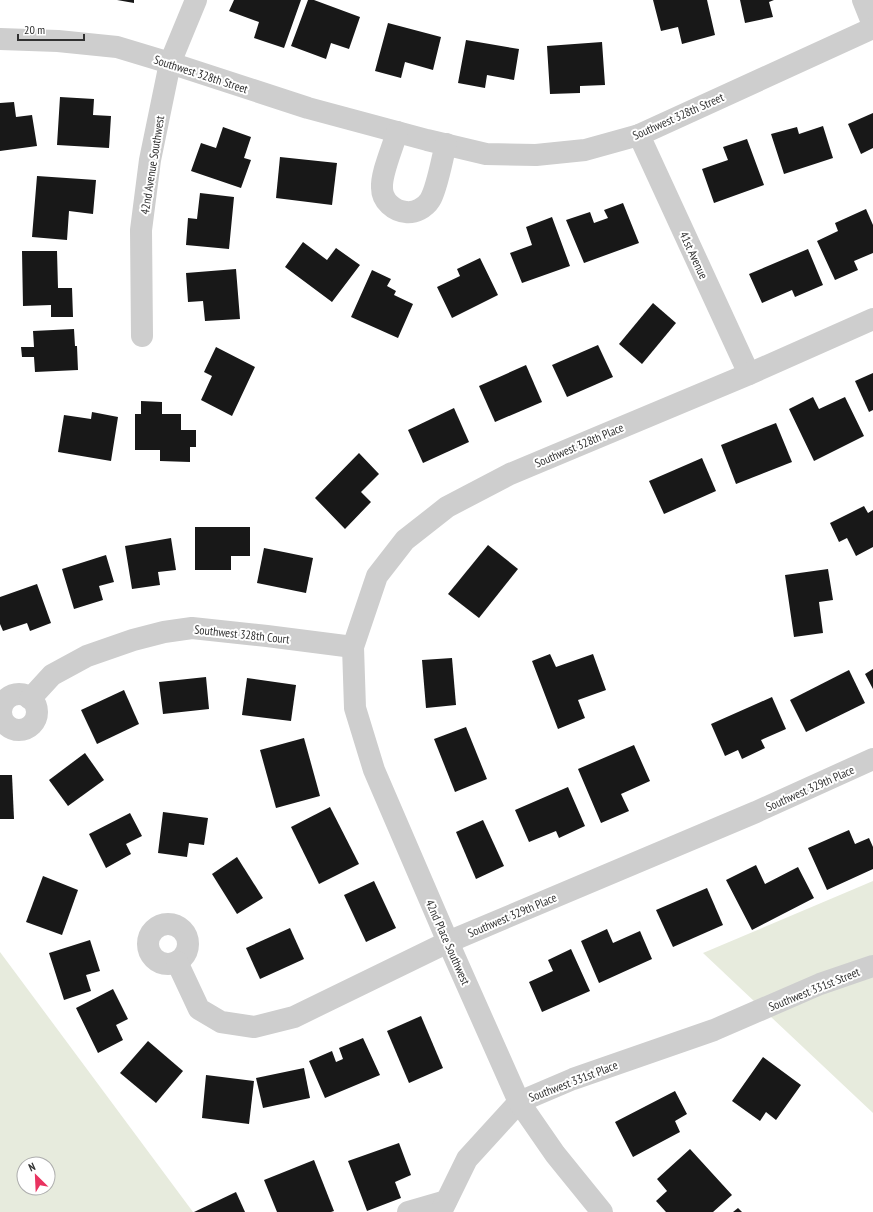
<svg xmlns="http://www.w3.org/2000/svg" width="873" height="1212" font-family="'PT Sans Narrow',sans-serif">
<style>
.green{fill:#e7ebdd;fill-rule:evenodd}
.building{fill:#181818}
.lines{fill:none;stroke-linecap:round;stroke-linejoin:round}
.minor{stroke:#cecece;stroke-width:22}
.labels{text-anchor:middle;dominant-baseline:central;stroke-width:4;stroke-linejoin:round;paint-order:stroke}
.street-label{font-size:12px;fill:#313131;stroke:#fff}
</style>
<rect width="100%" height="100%" fill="#fff"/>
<g class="green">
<polygon points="873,881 873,1113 703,953"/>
<path d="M0 952 193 1212H0ZM24 1164H48V1188H24Z"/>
</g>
<g class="building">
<polygon points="117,0 134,0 134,3"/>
<polygon points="234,0 301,0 284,48 254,38 259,22 229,11"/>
<polygon points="308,0 314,0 360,17 349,49 331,43 326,59 291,46"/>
<polygon points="653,0 707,0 715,35 682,44 678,27 661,31"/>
<polygon points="740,0 774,0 769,2 773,17 745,23"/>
<polygon points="388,23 441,37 433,70 405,62 401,78 375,71"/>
<polygon points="466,40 519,49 514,80 487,75 485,88 458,83"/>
<polygon points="602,42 605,85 580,86 580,93 550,94 547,46"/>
<polygon points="60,97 94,99 93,115 111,116 109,148 57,145"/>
<polygon points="14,102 16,117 32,115 37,146 0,151 0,103"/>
<polygon points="873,113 873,148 861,154 848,124"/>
<polygon points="823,126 833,158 784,174 771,134 797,127 799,134"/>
<polygon points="223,127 251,137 244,158 251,160 241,188 191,171 201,143 216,148"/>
<polygon points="747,139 764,185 714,203 702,169 728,160 723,147"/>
<polygon points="280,157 337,163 332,205 276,198"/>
<polygon points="37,176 96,180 93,214 69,211 67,240 32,237"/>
<polygon points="200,193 234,197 229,249 186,245 188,218 197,219"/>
<polygon points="623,203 639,243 584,263 566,220 590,212 594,223 608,218 604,210"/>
<polygon points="866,209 873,225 873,253 854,261 858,270 835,280 817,241 838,231 835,223"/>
<polygon points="552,217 570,266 522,283 510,253 532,245 526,227"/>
<polygon points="303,242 327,260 336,248 360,265 332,302 285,267"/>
<polygon points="808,249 823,285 795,297 792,290 762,303 749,274"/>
<polygon points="22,251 57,251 58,288 72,288 73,317 51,317 51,305 23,306"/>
<polygon points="480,258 498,295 452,318 437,287 460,276 457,269"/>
<polygon points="236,269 240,319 205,321 203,301 188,302 186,273"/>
<polygon points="372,270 391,279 387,286 396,291 394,295 413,304 398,338 351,317"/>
<polygon points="653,303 676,323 642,364 619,344"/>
<polygon points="74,329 75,346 77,346 78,370 35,372 34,357 22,357 21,347 34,347 33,331"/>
<polygon points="598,345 613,377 567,397 552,365"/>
<polygon points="216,347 255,367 232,416 201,400 212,376 204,372"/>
<polygon points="526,365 542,402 495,422 479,386"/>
<polygon points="873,373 873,410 869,412 855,381"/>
<polygon points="813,397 819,409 845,397 864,436 814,461 789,409"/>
<polygon points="141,401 162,402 162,414 181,414 181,430 196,430 196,447 190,447 190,462 160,461 160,450 135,450 135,414 141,414"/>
<polygon points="454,408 469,442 423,463 408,430"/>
<polygon points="92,412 118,417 111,461 58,452 64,415 91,419"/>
<polygon points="776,423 792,462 736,484 721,445"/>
<polygon points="359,453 379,474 361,492 371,502 345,529 315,498"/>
<polygon points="702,458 716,491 664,514 649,481"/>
<polygon points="864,506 868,513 873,510 873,547 856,556 847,538 839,542 830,523"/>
<polygon points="195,527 250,527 250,556 231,556 231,570 195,570"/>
<polygon points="171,538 176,570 158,572 160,585 132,589 125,546"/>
<polygon points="488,545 518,569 479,618 448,594"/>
<polygon points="264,548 313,558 306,593 257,583"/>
<polygon points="106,555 114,582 99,586 103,600 74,609 62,569"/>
<polygon points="828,569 833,600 819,602 823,633 794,637 785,575"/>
<polygon points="37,584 51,623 30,631 27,623 3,631 0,624 0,597"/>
<polygon points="550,654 556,667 593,654 606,690 578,700 585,718 558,729 532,661"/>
<polygon points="452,658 456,705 426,708 422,660"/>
<polygon points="873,669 873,689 865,674"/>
<polygon points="849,670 865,703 806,732 790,700"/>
<polygon points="206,677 209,709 163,714 159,682"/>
<polygon points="247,678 296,685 291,721 242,715"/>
<polygon points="124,690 139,724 97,744 81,710"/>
<polygon points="772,697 786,729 761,740 765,748 742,759 738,750 725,756 711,724"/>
<polygon points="466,727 487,779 455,792 434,739"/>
<polygon points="304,738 320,796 276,808 260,750"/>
<polygon points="634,745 650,781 621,794 629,811 601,823 578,769"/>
<polygon points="85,753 104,780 68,806 49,780"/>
<polygon points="0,775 12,775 14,819 0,819"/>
<polygon points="568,787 585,826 559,838 556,831 529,842 515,810"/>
<polygon points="330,807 359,864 319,884 291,827"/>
<polygon points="163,812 208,818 204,845 189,843 187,857 158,853"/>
<polygon points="130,813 142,836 126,844 131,854 106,868 89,834"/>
<polygon points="483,820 504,866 476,879 456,832"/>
<polygon points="849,830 855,844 869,838 873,847 873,869 827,890 808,848"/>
<polygon points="237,857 263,898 237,914 212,874"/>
<polygon points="756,865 765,884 798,867 814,898 752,930 726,880"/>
<polygon points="43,876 78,890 62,935 26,922"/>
<polygon points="374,881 396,928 366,942 344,895"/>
<polygon points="707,888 723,925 673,947 656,910"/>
<polygon points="290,928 304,959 260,979 246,948"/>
<polygon points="607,929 613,943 640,931 652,959 599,983 581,941"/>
<polygon points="90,940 100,971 86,975 91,991 64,1000 49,953"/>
<polygon points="571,949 590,991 542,1012 529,982 553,971 548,960"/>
<polygon points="113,989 128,1019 116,1025 123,1040 98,1053 76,1008"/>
<polygon points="421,1016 443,1068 409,1083 387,1031"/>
<polygon points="363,1038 380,1075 325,1098 309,1061 332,1051 336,1062 343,1059 339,1048"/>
<polygon points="148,1041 183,1071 156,1103 120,1073"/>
<polygon points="763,1057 801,1085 776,1120 766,1112 760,1121 732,1101"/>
<polygon points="304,1068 310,1098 263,1108 256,1078"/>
<polygon points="206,1075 254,1081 249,1124 202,1118"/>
<polygon points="675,1091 687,1114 675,1121 680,1132 633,1157 615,1122"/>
<polygon points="399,1143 411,1175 395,1182 401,1198 367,1211 348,1161"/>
<polygon points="690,1149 732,1195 713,1212 666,1212 656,1201 667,1191 657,1179"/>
<polygon points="314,1160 334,1211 331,1212 277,1212 264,1180"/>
<polygon points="236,1192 245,1212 194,1212"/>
<polygon points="738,1208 742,1212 733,1212"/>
</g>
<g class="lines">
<g class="minor">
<polyline points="863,0 873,25"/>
<polyline points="0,39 58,41 117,47 170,63 308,108 427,140 486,154 536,155 585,150 639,135 873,28"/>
<path d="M397 132C393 147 381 173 382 188 382 201 394 211 406 212 415 213 425 208 430 200 437 189 442 159 446 144"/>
<polyline points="639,135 749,374"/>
<polyline points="142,336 141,230 150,160 170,63 196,0"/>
<circle cx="19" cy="712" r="18"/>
<polyline points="30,699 52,675 87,656 133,640 164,632 192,628 267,636 353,647"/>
<circle cx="168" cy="944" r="20"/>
<polyline points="177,962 199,1009 221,1022 254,1027 294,1017 448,942 756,812 873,759"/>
<polyline points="408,1212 446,1201"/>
<polyline points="441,1212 467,1159 519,1102 573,1079 714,1030 820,984 873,966"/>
<polyline points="602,1212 555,1154 519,1102 448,942 374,770 355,708 353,647 377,576 405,540 447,507 510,474 749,374 873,319"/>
</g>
</g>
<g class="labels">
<g class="street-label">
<text transform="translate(201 74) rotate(18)">Southwest 328th Street</text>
<text transform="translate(678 116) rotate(-24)">Southwest 328th Street</text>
<text transform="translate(152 165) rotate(-81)">42nd Avenue Southwest</text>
<text transform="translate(694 255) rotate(65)">41st Avenue</text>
<text transform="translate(579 445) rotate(-23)">Southwest 328th Place</text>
<text transform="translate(242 634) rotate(6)">Southwest 328th Court</text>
<text transform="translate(810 788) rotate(-24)">Southwest 329th Place</text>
<text transform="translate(512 915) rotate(-23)">Southwest 329th Place</text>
<text transform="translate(448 942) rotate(66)">42nd Place Southwest</text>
<text transform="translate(814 989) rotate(-22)">Southwest 331st Street</text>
<text transform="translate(573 1081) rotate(-21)">Southwest 331st Place</text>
</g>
</g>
<g transform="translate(36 1176) rotate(336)"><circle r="19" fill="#ffffff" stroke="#adadad"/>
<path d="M0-3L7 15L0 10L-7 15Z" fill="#e93360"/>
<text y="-6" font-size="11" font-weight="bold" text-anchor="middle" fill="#313131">N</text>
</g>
<path d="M18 34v6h66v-6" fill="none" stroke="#313131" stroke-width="2"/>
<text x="24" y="34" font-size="12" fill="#313131" stroke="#ffffff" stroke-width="3" paint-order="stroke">20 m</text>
</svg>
